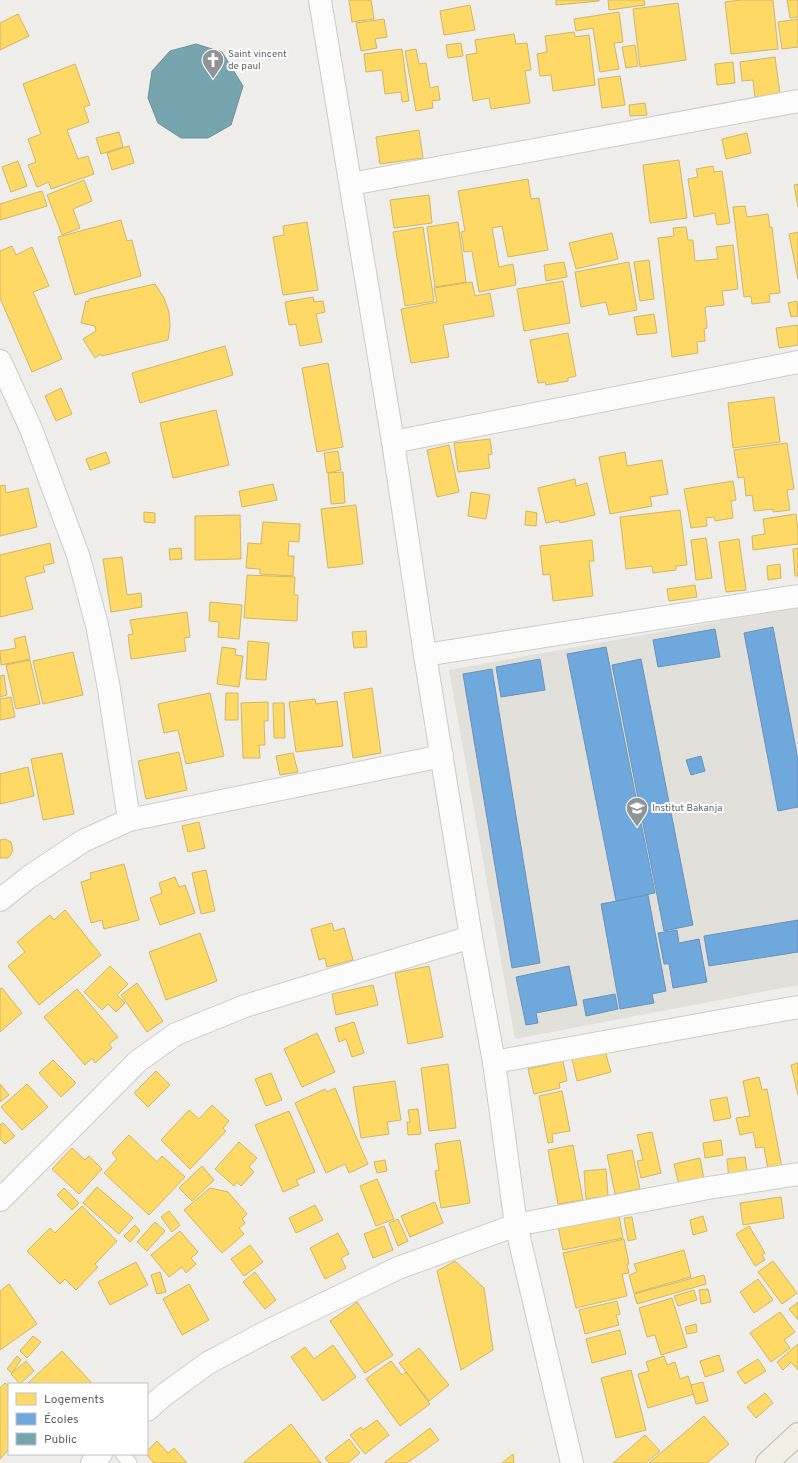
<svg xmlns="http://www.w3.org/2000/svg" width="798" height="1463" font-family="Overpass,sans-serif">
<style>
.education{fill:#e2e0da}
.homes{fill:#ffd966;stroke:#cfb667}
.schools{fill:#6fa8dc;stroke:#6a93b9}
.public{fill:#76a5af;stroke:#6f919a}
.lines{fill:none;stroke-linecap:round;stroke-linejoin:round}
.service-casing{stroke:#cbcccc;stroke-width:15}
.minor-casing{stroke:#cbcccc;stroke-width:24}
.secondary-casing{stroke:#cacacb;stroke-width:24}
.trunk-casing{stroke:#c8b996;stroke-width:24}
.service{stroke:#fdfcfc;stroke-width:13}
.minor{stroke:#fdfcfc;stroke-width:22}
.secondary{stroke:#fdfcfc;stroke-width:22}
.trunk{stroke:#f2f0e6;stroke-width:22}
.labels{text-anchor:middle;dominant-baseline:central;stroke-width:4;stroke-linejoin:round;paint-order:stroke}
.poi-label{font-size:10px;fill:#5f6368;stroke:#fff;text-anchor:start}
</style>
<rect width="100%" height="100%" fill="#efeeea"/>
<polygon class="education" points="798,607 798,985 515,1039 449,670"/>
<g class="homes">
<polygon points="349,0 371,0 374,19 352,22"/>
<polygon points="556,0 599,0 599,1 556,5"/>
<polygon points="608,0 644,0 645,5 609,10"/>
<polygon points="741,0 773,0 778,49 731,54 725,2"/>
<polygon points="787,0 798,0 798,17 790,18"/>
<polygon points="678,3 686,60 640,67 633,9"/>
<polygon points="470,5 475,30 444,35 440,11"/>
<polygon points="619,12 623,42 614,43 619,69 600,72 593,28 576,31 574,19"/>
<polygon points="18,14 29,36 0,50 0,23"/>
<polygon points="384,19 387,37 375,39 377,48 361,51 356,23"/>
<polygon points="798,19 798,47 782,49 778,22"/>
<polygon points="574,32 575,37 589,35 595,85 553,91 551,75 540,76 537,54 547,52 545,36"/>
<polygon points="514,34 516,44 527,43 531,70 525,71 530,103 491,109 489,98 473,101 466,55 477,53 475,40"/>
<polygon points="461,43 463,56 448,58 446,45"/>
<polygon points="635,45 638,66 626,68 622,47"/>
<polygon points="402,49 409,101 402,102 401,92 385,94 382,70 366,72 364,54"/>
<polygon points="416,49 419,64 426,63 430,88 438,86 440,100 432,101 433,108 416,111 405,51"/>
<polygon points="775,57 780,94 755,97 753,80 742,81 740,62"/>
<polygon points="733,62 735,83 717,85 715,64"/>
<polygon points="75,64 90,105 84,107 89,122 67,130 78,159 88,156 94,174 51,189 49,182 37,187 28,165 36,162 28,139 41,134 23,84"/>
<polygon points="620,76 625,105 602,108 598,79"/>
<polygon points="645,103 647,115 630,116 629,105"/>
<polygon points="419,130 423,158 380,164 376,137"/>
<polygon points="119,132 123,147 101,154 96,138"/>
<polygon points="747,133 751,153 726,159 722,139"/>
<polygon points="129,146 134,163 112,170 107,153"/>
<polygon points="679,160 687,218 650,223 643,165"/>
<polygon points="18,161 27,186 11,192 2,167"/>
<polygon points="713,166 714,172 722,171 730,223 717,225 715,213 694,217 688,179 698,177 696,169"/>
<polygon points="528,179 531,199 539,198 548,250 508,257 502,226 492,228 499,267 513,264 516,285 479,292 472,251 464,252 461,232 465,231 458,191"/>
<polygon points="84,180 92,201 73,209 80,228 62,235 47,195"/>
<polygon points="798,184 798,207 794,185"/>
<polygon points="42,191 47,206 0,220 0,204"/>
<polygon points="429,195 432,223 394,228 390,200"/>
<polygon points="745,206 747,217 768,214 770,228 772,227 780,293 769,294 770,302 752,304 751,296 744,297 733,207"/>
<polygon points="121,220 127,241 132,240 141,276 75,295 58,237"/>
<polygon points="307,222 318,290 283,295 273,237 284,235 283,226"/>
<polygon points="458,222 466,282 435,287 427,227"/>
<polygon points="423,227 434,301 405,306 393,232"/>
<polygon points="686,227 688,240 693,240 695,261 718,259 716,247 733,245 738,289 722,291 724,305 705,307 707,328 704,329 705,341 697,342 698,353 672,357 658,238 674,236 673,228"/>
<polygon points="798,232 798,279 789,234"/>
<polygon points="612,233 618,259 576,269 569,243"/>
<polygon points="12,246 16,255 32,247 49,286 33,292 62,359 32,372 0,298 0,251"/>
<polygon points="649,260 654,299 640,301 634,262"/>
<polygon points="564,262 567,277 546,281 544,265"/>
<polygon points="629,262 637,310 609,315 606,302 581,307 575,272"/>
<polygon points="563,281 570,323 524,331 517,289"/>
<polygon points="472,282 475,296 490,293 494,316 443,325 449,357 411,363 401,309 437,302 434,288"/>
<polygon points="155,284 164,298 169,312 170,326 168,340 102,356 101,354 95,358 83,339 96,331 95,326 81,323 86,301 89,302 89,299"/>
<polygon points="313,297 314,302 323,301 325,312 316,314 322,342 300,346 296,324 289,325 285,302"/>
<polygon points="797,301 798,316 791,317 788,303"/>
<polygon points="654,314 657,333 637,335 634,317"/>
<polygon points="798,325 798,345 779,348 776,328"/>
<polygon points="568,333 576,376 568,378 568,381 546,385 545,382 538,383 530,340"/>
<polygon points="225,346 233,375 140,403 132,373"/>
<polygon points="328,363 343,447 317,452 302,368"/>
<polygon points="61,388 72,414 56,421 45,396"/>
<polygon points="774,397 780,442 733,448 728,403"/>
<polygon points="216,410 229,465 173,478 160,423"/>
<polygon points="490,439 492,454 488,455 490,468 458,472 454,443"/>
<polygon points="787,443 794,489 787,490 790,510 773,512 773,509 754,511 752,495 746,496 744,477 738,478 734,450"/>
<polygon points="449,445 459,492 437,497 427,450"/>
<polygon points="338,451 341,470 327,473 324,453"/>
<polygon points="106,452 110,463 90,470 86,459"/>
<polygon points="625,452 627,466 662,460 668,494 650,497 652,506 610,514 599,457"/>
<polygon points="343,472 345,503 331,504 328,473"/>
<polygon points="575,479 576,486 587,483 595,515 560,523 559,520 546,523 538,488"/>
<polygon points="733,481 736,500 731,501 733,518 715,521 714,517 706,518 707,526 691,528 684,489"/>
<polygon points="273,484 277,500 242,507 239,491"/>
<polygon points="5,485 6,493 28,488 37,527 0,536 0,486"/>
<polygon points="471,492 490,495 486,519 468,516"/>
<polygon points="356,505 363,564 328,568 321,509"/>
<polygon points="680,510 687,565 676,566 676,570 653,573 652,566 626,569 620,517"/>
<polygon points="526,511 537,513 536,526 525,525"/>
<polygon points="144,512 155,513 155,523 144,522"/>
<polygon points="796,514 798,530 798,544 753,550 752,536 765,534 763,519"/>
<polygon points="240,515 241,559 195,560 195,516"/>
<polygon points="263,522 300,524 299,542 289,541 288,556 294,556 293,576 260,574 260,569 246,568 248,543 261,544"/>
<polygon points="706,538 712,578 696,580 691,540"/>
<polygon points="739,539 746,590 726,592 719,542"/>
<polygon points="592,540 594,561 589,561 593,596 553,601 550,574 543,575 540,546"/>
<polygon points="50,543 54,563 43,566 45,572 25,577 33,609 0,617 0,555"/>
<polygon points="181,548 182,559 170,560 169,549"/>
<polygon points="798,548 798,576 795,576 793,549"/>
<polygon points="122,557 127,595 141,593 142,607 111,612 103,559"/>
<polygon points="780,564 781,578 768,580 767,566"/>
<polygon points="247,575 295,577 294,595 298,595 297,621 244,618"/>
<polygon points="695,585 697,597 669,601 667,589"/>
<polygon points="210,602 242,605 239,639 218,637 219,622 209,621"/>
<polygon points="187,612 190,637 184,638 186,651 131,659 128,635 133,634 130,620"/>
<polygon points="366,631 367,647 354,648 352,632"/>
<polygon points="25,636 30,659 1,665 0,651 16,648 14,639"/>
<polygon points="248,641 269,643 266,680 246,679"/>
<polygon points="222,647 236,649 235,655 243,656 239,687 217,684"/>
<polygon points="73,652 83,695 43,704 33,661"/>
<polygon points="30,660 40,704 16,709 6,665"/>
<polygon points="4,675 7,695 0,697 0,676"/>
<polygon points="372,688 381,753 353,758 344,693"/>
<polygon points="210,693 224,756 186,764 178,730 164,733 158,704"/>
<polygon points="226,693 238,693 238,720 225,720"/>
<polygon points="11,697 15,717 0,720 0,699"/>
<polygon points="315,699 316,704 337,701 343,746 296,752 289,702"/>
<polygon points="268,702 268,721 264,721 265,745 259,745 260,758 243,758 241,703"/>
<polygon points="273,703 284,703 285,738 274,738"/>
<polygon points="179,752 187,790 146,799 138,761"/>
<polygon points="62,753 74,814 43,820 31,759"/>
<polygon points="293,753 298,772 280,775 276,756"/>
<polygon points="28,767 34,796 0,804 0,774"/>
<polygon points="199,822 205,848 188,852 182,826"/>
<polygon points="5,839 11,842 13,850 10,856 8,858 0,858 0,840"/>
<polygon points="124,864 139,920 104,929 102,920 91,923 81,882 91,879 90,873"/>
<polygon points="206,870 215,911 201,914 192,873"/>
<polygon points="175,877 179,887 185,885 195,913 160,925 150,898 162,893 159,883"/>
<polygon points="65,910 101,955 39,1005 8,966 25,952 17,942 50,915 54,920"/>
<polygon points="332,923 334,931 344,928 353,960 327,967 325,958 319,960 311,929"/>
<polygon points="200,933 217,981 166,1000 149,952"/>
<polygon points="110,966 128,984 117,995 125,1003 116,1012 108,1004 102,1010 84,992"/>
<polygon points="429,966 443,1037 408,1044 395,973"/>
<polygon points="137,983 163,1021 147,1032 121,995"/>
<polygon points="373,985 378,1005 336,1015 332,994"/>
<polygon points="2,988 22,1013 0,1032 0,989"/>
<polygon points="77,989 118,1037 109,1044 112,1048 95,1063 92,1058 85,1065 44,1017"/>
<polygon points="354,1022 364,1053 352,1057 346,1039 339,1042 335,1028"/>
<polygon points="317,1033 335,1072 302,1087 284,1049"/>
<polygon points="605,1051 611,1072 577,1081 572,1059"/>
<polygon points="53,1060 76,1083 61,1097 39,1073"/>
<polygon points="563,1061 567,1081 559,1083 560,1088 534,1094 528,1069"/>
<polygon points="798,1063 798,1095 791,1065"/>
<polygon points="448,1064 456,1128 429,1131 421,1068"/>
<polygon points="156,1071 170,1085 148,1107 134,1093"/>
<polygon points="271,1073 282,1100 266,1106 255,1079"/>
<polygon points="759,1077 762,1090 767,1089 782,1168 768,1170 764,1147 756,1148 753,1132 740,1135 736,1118 750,1116 743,1081"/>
<polygon points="395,1081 401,1120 387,1122 389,1134 361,1138 353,1087"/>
<polygon points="0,1084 9,1095 0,1102"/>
<polygon points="27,1084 48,1107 22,1130 1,1107"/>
<polygon points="335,1088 368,1164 349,1173 345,1164 326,1173 295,1103 325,1089 327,1092"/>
<polygon points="562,1091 570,1131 552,1134 553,1142 548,1143 539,1096"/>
<polygon points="727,1097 731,1118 714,1121 710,1100"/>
<polygon points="212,1105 229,1121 223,1128 226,1131 190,1169 161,1140 189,1110 199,1119"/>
<polygon points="418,1109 421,1134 408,1135 407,1122 410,1122 408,1110"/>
<polygon points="289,1111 315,1172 296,1180 299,1185 283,1192 255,1125"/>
<polygon points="3,1123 15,1136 5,1144 0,1139 0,1125"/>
<polygon points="652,1132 661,1173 641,1178 637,1161 643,1160 637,1135"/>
<polygon points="129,1135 157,1162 162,1156 185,1177 149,1215 104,1173 117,1159 112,1153"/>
<polygon points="460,1140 470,1203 441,1208 435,1171 439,1170 435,1144"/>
<polygon points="721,1140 723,1155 705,1158 703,1143"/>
<polygon points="239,1142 257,1158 249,1167 254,1172 241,1186 237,1182 234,1186 215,1169"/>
<polygon points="573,1145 583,1200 558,1204 548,1150"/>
<polygon points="72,1148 85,1160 89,1156 102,1169 79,1194 52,1169"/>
<polygon points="632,1150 640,1189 615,1194 607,1155"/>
<polygon points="745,1157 748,1177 729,1179 727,1159"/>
<polygon points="700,1158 704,1179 679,1185 674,1164"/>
<polygon points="385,1160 387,1171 377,1173 374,1162"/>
<polygon points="202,1166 214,1180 192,1201 179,1188"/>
<polygon points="606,1169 608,1196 586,1199 584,1171"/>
<polygon points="377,1179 394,1219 376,1226 360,1186"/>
<polygon points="97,1187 133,1218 119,1234 83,1203"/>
<polygon points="64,1188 79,1203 72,1210 57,1195"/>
<polygon points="210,1188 228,1192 247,1214 242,1219 245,1223 239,1228 244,1234 222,1253 184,1210"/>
<polygon points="781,1197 784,1218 743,1225 740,1203"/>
<polygon points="435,1202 443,1223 410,1237 401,1216"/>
<polygon points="315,1205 323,1220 296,1233 289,1218"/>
<polygon points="82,1206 117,1241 95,1264 98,1267 76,1290 65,1279 60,1284 27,1251 50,1228 55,1233"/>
<polygon points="618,1210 623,1238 563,1250 557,1222"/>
<polygon points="169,1211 180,1225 172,1232 161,1217"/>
<polygon points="703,1216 707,1231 693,1235 690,1220"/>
<polygon points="632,1217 636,1239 628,1241 624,1218"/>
<polygon points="398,1219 408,1241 398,1246 389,1223"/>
<polygon points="155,1222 165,1231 147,1251 137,1242"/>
<polygon points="135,1225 140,1231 130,1242 124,1236"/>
<polygon points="384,1226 393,1250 373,1258 364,1234"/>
<polygon points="749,1226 765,1253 762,1255 765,1260 755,1266 736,1234"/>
<polygon points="180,1231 198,1252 191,1258 196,1264 186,1273 182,1267 169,1277 151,1255"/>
<polygon points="338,1233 349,1254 341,1258 346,1268 325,1279 310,1248"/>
<polygon points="624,1239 629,1264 627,1264 629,1273 622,1274 627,1296 576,1308 563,1253"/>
<polygon points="250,1245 263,1262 244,1276 231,1259"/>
<polygon points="684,1250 691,1277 634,1293 629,1275 637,1272 634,1264"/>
<polygon points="455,1261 484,1288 493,1350 461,1370 437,1271"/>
<polygon points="773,1261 797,1293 782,1304 758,1272"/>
<polygon points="136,1262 148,1285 110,1305 98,1282"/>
<polygon points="160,1272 166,1292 157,1294 151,1275"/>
<polygon points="255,1272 276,1300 265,1309 243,1282"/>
<polygon points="704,1275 706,1284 637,1304 634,1294"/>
<polygon points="758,1279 773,1300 754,1313 740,1292"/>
<polygon points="9,1284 37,1324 0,1350 0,1291"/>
<polygon points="189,1284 209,1320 182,1335 163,1299"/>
<polygon points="708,1289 711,1302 701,1304 699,1290"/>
<polygon points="694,1290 697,1300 678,1306 674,1296"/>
<polygon points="672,1298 687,1347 661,1355 655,1335 647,1337 639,1308"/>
<polygon points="617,1301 620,1314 616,1315 619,1325 585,1334 579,1310"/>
<polygon points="357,1302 393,1355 365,1373 330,1321"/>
<polygon points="798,1302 798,1320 789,1309"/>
<polygon points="780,1312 795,1332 784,1340 790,1348 771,1362 750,1333"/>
<polygon points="696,1324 697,1332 687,1334 685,1327"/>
<polygon points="620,1330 626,1354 592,1363 586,1339"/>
<polygon points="33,1336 41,1342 27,1358 20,1351"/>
<polygon points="798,1344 798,1370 791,1362 783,1370 777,1362"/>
<polygon points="333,1345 356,1377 323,1401 291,1357 305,1347 314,1359"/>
<polygon points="419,1348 449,1385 429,1401 399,1363"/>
<polygon points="62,1351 91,1382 89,1384 27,1384"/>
<polygon points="719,1355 724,1371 705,1377 700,1361"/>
<polygon points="17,1356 21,1360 12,1373 7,1369"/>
<polygon points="664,1356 667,1365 675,1362 680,1379 688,1376 694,1394 648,1408 638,1374 649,1371 646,1362"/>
<polygon points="758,1359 766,1371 745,1384 737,1372"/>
<polygon points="26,1361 34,1371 20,1384 11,1374"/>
<polygon points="391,1361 402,1375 406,1372 430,1404 400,1426 366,1379"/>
<polygon points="631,1370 646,1430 616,1438 601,1378"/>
<polygon points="703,1382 708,1401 696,1404 691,1385"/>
<polygon points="5,1383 9,1386 9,1449 0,1459 0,1388"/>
<polygon points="765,1393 773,1403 756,1418 747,1407"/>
<polygon points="704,1416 729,1444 707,1463 649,1463"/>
<polygon points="377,1420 389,1435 365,1454 350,1435 361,1427 363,1430"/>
<polygon points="291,1424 321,1463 244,1463 244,1462"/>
<polygon points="430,1428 439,1440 407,1463 385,1463 385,1462"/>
<polygon points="645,1435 660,1451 646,1463 613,1463"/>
<polygon points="349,1439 360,1453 348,1463 329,1463 325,1458"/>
<polygon points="157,1441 168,1453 174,1448 187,1463 154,1463 146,1454 147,1454 147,1451"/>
<polygon points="513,1454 514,1463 502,1463"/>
</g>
<g class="schools">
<polygon points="773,627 798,760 798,807 778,811 744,633"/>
<polygon points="715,629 720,657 658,667 653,640"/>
<polygon points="606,647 655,893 616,901 567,654"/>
<polygon points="540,659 545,690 501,697 496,667"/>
<polygon points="641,659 693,925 664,931 612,665"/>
<polygon points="492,669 540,963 512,968 463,674"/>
<polygon points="701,756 705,771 691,775 686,760"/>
<polygon points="648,895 666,991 652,994 654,1003 620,1009 601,904"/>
<polygon points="798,920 798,952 709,966 704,936"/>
<polygon points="677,930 679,943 699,939 707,982 673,988 669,964 664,964 658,933"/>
<polygon points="569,966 577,1005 536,1013 538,1023 526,1025 516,977"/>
<polygon points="615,994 618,1009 586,1016 583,1000"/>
</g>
<polygon class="public" points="196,44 222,52 243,86 231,125 208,138 181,138 158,123 148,98 152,71 170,51"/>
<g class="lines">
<g class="service-casing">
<polyline id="service" points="122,1454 130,1463"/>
</g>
<g class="minor-casing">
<g id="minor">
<polyline points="351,184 798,101"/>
<polyline points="0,361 31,429 78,555 97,625 109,689 129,820"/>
<polyline points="393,442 798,362"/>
<polyline points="425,655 798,596"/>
<polyline points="0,900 29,877 83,841 129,820 442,756"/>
<polyline points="494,1062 798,1007"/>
<polyline points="0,1200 138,1061 176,1034 245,1006 471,937"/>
<polyline points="147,1410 164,1395 208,1363 266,1332 398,1268 516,1225 708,1188 798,1174"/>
<polyline points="92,1463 101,1454"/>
</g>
</g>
<g class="secondary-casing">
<polyline id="secondary" points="320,0 393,442 425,655 471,937 494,1062 516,1225 572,1463"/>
</g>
<g class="trunk-casing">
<polyline id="trunk" points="767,1463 798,1434"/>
</g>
<use href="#service" class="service"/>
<use href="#minor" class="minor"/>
<use href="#secondary" class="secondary"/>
<use href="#trunk" class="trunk"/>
</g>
<defs>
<g id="church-pin" transform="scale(1.15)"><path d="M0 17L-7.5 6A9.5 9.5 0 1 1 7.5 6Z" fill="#919496" stroke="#fff"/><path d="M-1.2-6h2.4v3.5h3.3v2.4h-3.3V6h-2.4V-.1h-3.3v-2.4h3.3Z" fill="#fff"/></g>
<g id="school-pin" transform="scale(1.15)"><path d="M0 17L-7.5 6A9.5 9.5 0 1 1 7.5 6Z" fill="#919496" stroke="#fff"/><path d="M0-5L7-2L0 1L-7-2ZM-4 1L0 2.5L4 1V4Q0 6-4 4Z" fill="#fff"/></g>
</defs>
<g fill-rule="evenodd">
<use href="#church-pin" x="213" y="60"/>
<use href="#school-pin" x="637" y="808"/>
</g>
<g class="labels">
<g class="poi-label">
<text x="228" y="54">Saint vincent<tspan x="228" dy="12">de paul</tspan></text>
<text x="652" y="808">Institut Bakanja</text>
</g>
</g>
<rect x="8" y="1383" width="140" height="72" fill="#ffffff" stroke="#bfc1c3"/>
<rect x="16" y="1393" width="20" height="12" fill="#ffd966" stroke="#bfc1c3"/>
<text x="44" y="1403" font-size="12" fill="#5f6368">Logements</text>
<rect x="16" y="1413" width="20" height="12" fill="#6fa8dc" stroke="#bfc1c3"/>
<text x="44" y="1423" font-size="12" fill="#5f6368">Écoles</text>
<rect x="16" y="1433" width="20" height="12" fill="#76a5af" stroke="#bfc1c3"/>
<text x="44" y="1443" font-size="12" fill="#5f6368">Public</text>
</svg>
